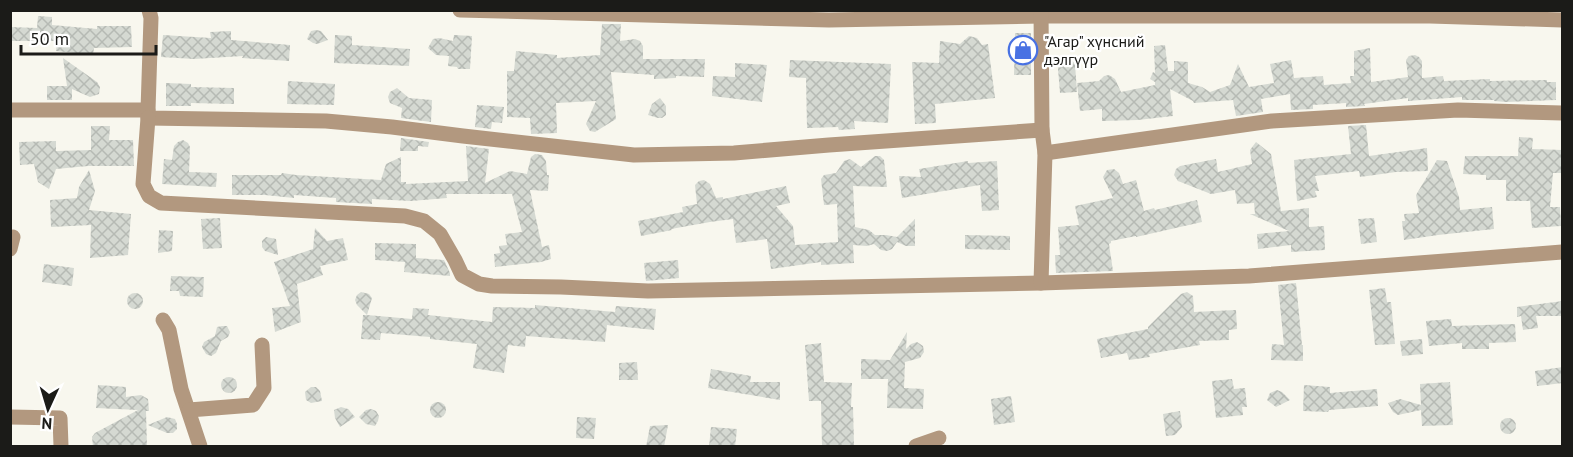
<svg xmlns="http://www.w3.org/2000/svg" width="1573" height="457" font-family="'PT Sans',sans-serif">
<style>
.building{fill:url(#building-cross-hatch)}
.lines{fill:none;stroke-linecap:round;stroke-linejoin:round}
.street{stroke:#b2987f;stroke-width:15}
.labels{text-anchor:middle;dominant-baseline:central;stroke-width:4.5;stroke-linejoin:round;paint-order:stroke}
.poi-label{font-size:16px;fill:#1b1b18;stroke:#fff;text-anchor:start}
</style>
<defs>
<pattern id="building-cross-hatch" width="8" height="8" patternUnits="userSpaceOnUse" patternTransform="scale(1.5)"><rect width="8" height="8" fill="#d5d9d2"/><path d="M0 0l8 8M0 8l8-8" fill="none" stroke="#b6bab4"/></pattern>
</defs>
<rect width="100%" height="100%" fill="#f8f7ee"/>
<g class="building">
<polygon points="38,16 52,17 52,25 97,29 97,26 131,26 132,47 94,48 93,55 56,51 57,41 10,41 10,27 37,28"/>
<polygon points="602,24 621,24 620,41 635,39 640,41 643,46 643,59 705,59 704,77 676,76 676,78 654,79 654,75 611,72 616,119 595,132 590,131 586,124 596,101 556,103 557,133 531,134 530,118 507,117 507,71 514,71 516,51 557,55 557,58 600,55"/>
<polygon points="316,30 321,31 328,40 317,44 313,43 307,39 311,31"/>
<polygon points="231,31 231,40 290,45 289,61 242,58 243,56 194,59 161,57 163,35 211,38 210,32"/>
<polygon points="1015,33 1031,33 1031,75 1014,75"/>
<polygon points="335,35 352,36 352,45 410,49 409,66 334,63"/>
<polygon points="454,35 472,36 470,69 458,69 457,67 448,66 449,56 436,55 428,48 433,39 439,38 453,41"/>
<polygon points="969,36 977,38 982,45 988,44 995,98 935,104 936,123 915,124 912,62 939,63 940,41 960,44"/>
<polygon points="1165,45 1168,71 1174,71 1174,61 1188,62 1188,83 1202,87 1210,92 1230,85 1238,64 1249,87 1274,83 1270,64 1291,60 1294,78 1323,76 1324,85 1351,83 1350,76 1354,76 1354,51 1370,48 1371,82 1408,77 1406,60 1409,56 1415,55 1419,57 1422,61 1422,78 1443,76 1444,81 1490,79 1490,81 1547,80 1547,82 1556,82 1556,100 1506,102 1494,101 1494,100 1462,100 1462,97 1408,101 1408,98 1364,104 1365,106 1346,107 1346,103 1313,105 1313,109 1291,110 1290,94 1261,99 1263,112 1236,116 1233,100 1194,103 1193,101 1170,89 1173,116 1138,120 1102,121 1102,109 1080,111 1077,83 1099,81 1104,76 1109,75 1115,79 1121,92 1155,85 1155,82 1150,79 1153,72 1155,73 1154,46"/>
<polygon points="1065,57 1069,57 1075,64 1077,92 1060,93 1058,69 1060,60"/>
<polygon points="63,58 97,82 100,87 99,94 90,97 72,89 72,100 47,100 47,86 67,86"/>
<polygon points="790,60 891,64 888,123 854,121 855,129 839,130 838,127 807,128 806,78 789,77"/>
<polygon points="735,63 767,65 762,102 712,96 713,76 735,77"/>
<polygon points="288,81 335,84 334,105 287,104"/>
<polygon points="166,83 191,84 191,87 234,88 234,104 191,103 191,106 166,106"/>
<polygon points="397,88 409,98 432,100 431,122 401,118 402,108 390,103 388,97 390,92"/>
<polygon points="660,98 666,106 666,115 662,118 658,118 648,115 652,104"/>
<polygon points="477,105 504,107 502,123 492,122 491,129 475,127"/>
<polygon points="1366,125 1369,156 1427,148 1428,171 1396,172 1360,177 1359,171 1315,176 1319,191 1315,191 1317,197 1297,201 1294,160 1351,154 1348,126"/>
<polygon points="91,126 110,126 109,140 133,140 134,166 88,166 56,169 49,189 38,182 34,164 20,165 19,142 56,141 56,151 91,150"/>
<polygon points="1519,137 1533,138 1532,149 1563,150 1563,173 1553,173 1550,207 1560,207 1561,226 1532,228 1530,201 1506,201 1506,180 1486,180 1486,175 1463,174 1465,156 1518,156"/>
<polygon points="401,138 429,142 428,147 418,146 418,151 400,151"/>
<polygon points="183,140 188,143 190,147 189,172 217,173 216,187 162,184 164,159 172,160 174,146 178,142"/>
<polygon points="1256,142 1271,154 1281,211 1309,208 1309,227 1324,226 1325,250 1291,252 1291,245 1258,249 1257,234 1289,231 1250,214 1255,214 1254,203 1237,204 1235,190 1211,194 1178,181 1174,175 1176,169 1180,166 1216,159 1218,172 1252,164 1250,150"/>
<polygon points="466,146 489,149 485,183 510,171 527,174 531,157 535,154 542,155 546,161 547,175 549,175 548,191 530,190 542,247 549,245 551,259 541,262 495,267 494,254 500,253 499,246 507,245 505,234 522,232 512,194 446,194 447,198 411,201 372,199 372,204 336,202 336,198 294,195 294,198 265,195 232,195 232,175 281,175 282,173 296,175 381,180 386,164 401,157 401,182 406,182 406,184 468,181"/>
<polygon points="875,156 880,156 884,160 887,187 853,186 855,227 869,230 875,235 886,235 897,237 915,219 915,246 906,246 897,242 892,249 887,251 881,250 874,244 867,246 853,245 854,263 821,265 821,262 771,269 767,239 736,243 733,219 710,222 671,229 672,230 641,236 638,221 683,212 682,207 697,204 695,185 699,181 704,180 710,184 716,198 723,197 723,199 786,186 790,203 776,206 793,226 795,245 838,242 837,204 824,205 821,179 824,175 836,173 844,161 850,159 861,167"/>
<polygon points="1437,160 1447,161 1459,197 1460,210 1492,207 1494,229 1438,235 1404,240 1402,221 1405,221 1404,214 1419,213 1416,195"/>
<polygon points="968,161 968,163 997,161 999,210 982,211 980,185 902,198 899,176 921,177 919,169"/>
<polygon points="1114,169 1119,173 1123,184 1136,180 1144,211 1154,208 1155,210 1197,200 1202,222 1136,237 1136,236 1111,241 1111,243 1109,244 1113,271 1056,273 1055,255 1060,255 1058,227 1079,225 1075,206 1113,198 1103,177 1107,170"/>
<polygon points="89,170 95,191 89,210 131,214 128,255 90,258 91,225 51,227 50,200 77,198 79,187"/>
<polygon points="220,218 222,248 203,249 201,219"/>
<polygon points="1374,218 1377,242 1361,244 1358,219"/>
<polygon points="315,228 327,241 343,238 348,260 320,266 323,275 297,284 301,322 275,332 272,308 290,306 274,262 313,249"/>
<polygon points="159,230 173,231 172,251 158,253"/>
<polygon points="965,235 1010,236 1010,250 965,249"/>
<polygon points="266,237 276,239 278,255 265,251 262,247 262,241"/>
<polygon points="375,243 416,244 416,258 444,260 450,273 450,276 404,272 405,262 375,260"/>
<polygon points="678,260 679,278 646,281 644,263"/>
<polygon points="44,264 74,268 72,286 42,282"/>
<polygon points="171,276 204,277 203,297 180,296 179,291 170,291"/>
<polygon points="1296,283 1302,345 1303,345 1303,361 1271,360 1272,344 1284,345 1278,285"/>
<polygon points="1385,288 1387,302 1391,302 1395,344 1375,345 1369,290"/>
<polygon points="361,292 369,294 372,298 367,315 412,319 413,308 429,309 428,315 492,322 493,307 535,308 535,305 615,312 616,306 656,309 654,330 607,325 605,342 526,336 525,347 508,345 504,373 473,368 477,344 430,339 430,337 381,333 380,340 361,339 363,315 367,315 357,305 355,300 357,295"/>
<polygon points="1187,292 1193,296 1194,312 1236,310 1237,329 1229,330 1229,340 1199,341 1200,345 1149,354 1150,357 1129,360 1127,353 1101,358 1097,339 1148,329 1148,327 1181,294"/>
<circle cx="135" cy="301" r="8"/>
<polygon points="1563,301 1563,316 1536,316 1538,328 1523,330 1521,316 1517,317 1517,307"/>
<polygon points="1451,319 1452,326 1515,324 1516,342 1489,343 1489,349 1462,349 1462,343 1429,346 1426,321"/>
<polygon points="222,326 227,326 230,332 228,337 221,341 216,353 211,356 206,354 202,347 204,342 215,336 217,327"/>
<polygon points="907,332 906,349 911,344 917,342 923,346 924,352 920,358 905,362 904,388 924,389 923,409 887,408 888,379 861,379 861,359 890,360"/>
<polygon points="1422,339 1423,354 1402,356 1400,341"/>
<polygon points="821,343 824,382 852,383 851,407 853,407 854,445 822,446 821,401 809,401 805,345"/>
<polygon points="637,362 638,380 619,380 619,363"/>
<polygon points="1563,367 1563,383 1537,386 1535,371"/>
<polygon points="711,369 751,376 750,382 780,382 780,400 708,388"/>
<circle cx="229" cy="385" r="8"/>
<polygon points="1232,379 1234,389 1245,388 1247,407 1242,407 1243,415 1216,418 1212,381"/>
<polygon points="1450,382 1453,425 1422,426 1421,410 1398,415 1393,412 1388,403 1400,399 1421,405 1420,384"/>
<polygon points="98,385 126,387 126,397 141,395 148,399 149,411 146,411 147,447 93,447 92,437 95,433 138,410 96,408"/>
<polygon points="1304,385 1330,387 1330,393 1377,389 1378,406 1329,410 1328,412 1303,411"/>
<polygon points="311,387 316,387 320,391 322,401 311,403 306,400 305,392"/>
<polygon points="1277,390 1282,392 1290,400 1276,407 1267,400 1270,393"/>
<polygon points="1011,396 1015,422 994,425 991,399"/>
<circle cx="438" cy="410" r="8"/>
<polygon points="341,407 348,409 355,417 340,427 335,418 334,410"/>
<polygon points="371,409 376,411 379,416 378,421 375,426 366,424 359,417 366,410"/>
<polygon points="1180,411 1182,427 1175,435 1166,436 1163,414"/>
<polygon points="167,417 175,419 177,424 177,429 173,433 167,433 148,425"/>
<polygon points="577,417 596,418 594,439 576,438"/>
<circle cx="1508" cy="426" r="8"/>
<polygon points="668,425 664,447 646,447 650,426"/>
<polygon points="711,427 737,429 735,447 709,447"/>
</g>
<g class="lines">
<g class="street">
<polyline points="460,10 829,20 1042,16 1430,16 1562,20"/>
<polyline points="10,110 148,110 148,118 326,121 392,127 463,136 634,155 734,153 829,145 1042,130"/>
<polyline points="148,110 151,18 149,10"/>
<polyline points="148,118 143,184 149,196 161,203 405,216 424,221 440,234 455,260 462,275 479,284 492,286 561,287 648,291 1041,283 1249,276 1562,252"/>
<polyline points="1045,153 1272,121 1458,110 1562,113"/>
<polyline points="10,249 13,237"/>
<polyline points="1041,283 1045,153 1042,130 1041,10"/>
<polyline points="163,320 169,330 181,389 200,446"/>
<polyline points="189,410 253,405 264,388 262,345"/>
<polyline points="10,417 60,418 61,446"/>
<polyline points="916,446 939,438"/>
</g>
</g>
<defs>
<g id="shop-ring" transform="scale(1.5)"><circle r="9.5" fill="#fff" stroke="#4871e3" stroke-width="1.5"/><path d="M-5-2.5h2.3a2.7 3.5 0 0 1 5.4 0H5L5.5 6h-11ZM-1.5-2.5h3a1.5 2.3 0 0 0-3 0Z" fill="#4871e3"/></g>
</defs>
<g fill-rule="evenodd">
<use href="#shop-ring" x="1023" y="50"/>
</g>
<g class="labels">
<g class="poi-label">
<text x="1044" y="41">"Агар" хүнсний<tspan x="1044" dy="18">дэлгүүр</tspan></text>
</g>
</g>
<rect width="1573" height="457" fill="none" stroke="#1b1b18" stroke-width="24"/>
<g transform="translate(48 409) rotate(184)" stroke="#ffffff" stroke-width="4.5" paint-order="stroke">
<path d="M0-4.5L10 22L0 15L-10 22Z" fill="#1b1b18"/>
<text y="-9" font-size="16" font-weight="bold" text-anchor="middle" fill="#1b1b18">N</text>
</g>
<path d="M21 45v9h135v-9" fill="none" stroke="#1b1b18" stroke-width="3"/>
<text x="30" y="45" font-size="18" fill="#1b1b18" stroke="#ffffff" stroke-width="4.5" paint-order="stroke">50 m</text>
</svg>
